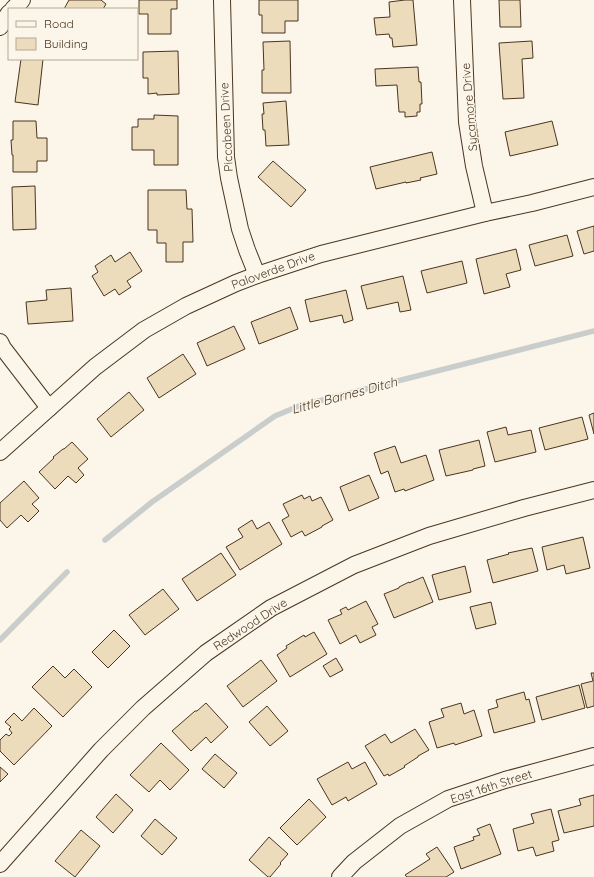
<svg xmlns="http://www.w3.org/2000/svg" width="594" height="877" font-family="Quicksand,sans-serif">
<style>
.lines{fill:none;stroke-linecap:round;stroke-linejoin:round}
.stream{stroke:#c9cecd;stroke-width:5.5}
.building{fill:#ecdcbc;stroke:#4a3520}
.street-casing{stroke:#4a3520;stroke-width:18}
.street{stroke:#fbf6e9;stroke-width:16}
.labels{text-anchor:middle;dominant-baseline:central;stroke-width:3;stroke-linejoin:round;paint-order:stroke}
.street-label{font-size:12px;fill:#4a3520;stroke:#fbf6e9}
.water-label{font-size:13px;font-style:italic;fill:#4a3520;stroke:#fbf6e9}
</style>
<rect width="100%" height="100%" fill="#fbf6e9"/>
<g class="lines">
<g class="stream">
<polyline points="105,540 152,502 275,416 299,406 594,331"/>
<polyline points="0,640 67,572"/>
</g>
</g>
<g class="building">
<polygon points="69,0 101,0 106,4 103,9 64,9"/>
<polygon points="139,0 177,0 177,9 171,9 171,34 148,34 148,14 139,14"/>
<polygon points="259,0 298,0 298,21 285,21 285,33 262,33 262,15 259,15"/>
<polygon points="405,0 413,0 417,45 393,47 392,38 390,38 389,34 376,35 374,18 390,17 389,2"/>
<polygon points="499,0 520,0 521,27 500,27"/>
<polygon points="290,41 291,93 262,93 262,70 264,70 263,42"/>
<polygon points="532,41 533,58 522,59 524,98 503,99 499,43"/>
<polygon points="178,51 179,94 157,95 157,93 148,94 148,78 143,78 143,52"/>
<polygon points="21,59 43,59 38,105 15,102"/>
<polygon points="418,67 419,82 421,82 422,104 420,104 420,112 417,112 417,116 405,117 405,112 399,112 397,85 376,86 375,69"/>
<polygon points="286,101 289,145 266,146 265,130 263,130 262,114 264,114 263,103"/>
<polygon points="154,115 178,116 178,165 154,165 154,150 132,150 132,127 138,127 138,119 154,119"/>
<polygon points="13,121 36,121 37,138 47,138 47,161 37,161 37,172 13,172 13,155 12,155 11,140 13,140"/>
<polygon points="552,121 558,145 510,156 505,132"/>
<polygon points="432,152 437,174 420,178 421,180 406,183 406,182 376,189 370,167"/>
<polygon points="273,161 306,190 291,207 258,177"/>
<polygon points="35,186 36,229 13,230 12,187"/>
<polygon points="148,190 186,190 187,209 192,209 193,242 183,242 183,262 166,262 166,243 157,243 157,230 148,230"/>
<polygon points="594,226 594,251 584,254 577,231"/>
<polygon points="567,235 573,256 535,266 529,245"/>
<polygon points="516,249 521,270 506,274 510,287 484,294 476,259"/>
<polygon points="130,252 142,271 127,281 131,287 119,295 115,289 104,296 92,276 98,272 95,266 111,255 115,262"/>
<polygon points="462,261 467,283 427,293 421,271"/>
<polygon points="403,276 411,310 400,312 398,302 367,309 361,286"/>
<polygon points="71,288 73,321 28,324 26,302 47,300 46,290"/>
<polygon points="346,290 353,320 344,323 342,315 310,322 305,300"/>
<polygon points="290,307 298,329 259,344 251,322"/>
<polygon points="234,326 245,349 207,366 197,343"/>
<polygon points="183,354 196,374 159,398 147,378"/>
<polygon points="129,392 144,410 111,437 97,419"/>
<polygon points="594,413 594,434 589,415"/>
<polygon points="582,417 588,439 545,450 539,428"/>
<polygon points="506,427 508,435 531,430 536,452 495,462 487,432"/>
<polygon points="479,440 485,466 473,469 473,470 446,476 439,450"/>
<polygon points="72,442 88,459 78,468 84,475 76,483 68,476 55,489 39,472 54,458 53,457 63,449 64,449"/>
<polygon points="395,446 401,463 426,455 434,480 405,491 404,489 395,492 388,471 381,474 374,453"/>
<polygon points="369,475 379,498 349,511 340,487"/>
<polygon points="24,481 39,498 32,504 39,511 28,522 21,515 7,528 0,520 0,503"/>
<polygon points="302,495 304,499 310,496 312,501 321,497 333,520 322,526 322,527 305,536 302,531 291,537 282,520 289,516 283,504"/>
<polygon points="252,520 257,529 269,522 282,544 240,570 226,547 243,537 238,529"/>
<polygon points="583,537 590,568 566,574 564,565 547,570 542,547"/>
<polygon points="532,548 538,571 493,583 487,560 509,554 508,553"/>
<polygon points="221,553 236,575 197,601 182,579"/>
<polygon points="465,566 471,592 439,600 432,575"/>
<polygon points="423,577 433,602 394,618 384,594 399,588 399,587 409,582 409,583"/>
<polygon points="163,589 179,609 145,635 129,615"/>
<polygon points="366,601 378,624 372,627 376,635 360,643 356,635 340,644 328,620 342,614 340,610 346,607 348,610"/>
<polygon points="491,602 496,624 476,629 470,607"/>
<polygon points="114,630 130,646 108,668 92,652"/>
<polygon points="314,632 327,654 290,677 277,655 287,648 286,646 304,635 305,637"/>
<polygon points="336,658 343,670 330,677 323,666"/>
<polygon points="261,660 277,681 243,707 227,686"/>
<polygon points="53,666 65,678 74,669 92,687 63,717 32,687"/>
<polygon points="591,673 594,673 594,706 587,708 581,684 593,681"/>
<polygon points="579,685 585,708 542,720 536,697"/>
<polygon points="524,692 526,700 529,699 535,722 494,733 488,710 498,707 496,700"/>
<polygon points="206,703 228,727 211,743 206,737 191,751 172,731 195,711 197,711"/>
<polygon points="461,703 464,714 474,710 482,736 455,745 454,743 437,748 429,722 444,717 441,709"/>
<polygon points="267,706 288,731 270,746 249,722"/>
<polygon points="34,708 52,726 14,765 0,751 0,740 6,734 9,736 12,733 9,729 11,727 5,722 14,713 22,721"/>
<polygon points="415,729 429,750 418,756 418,757 404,766 405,767 389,776 388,774 384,776 365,746 385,734 391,743"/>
<polygon points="161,743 189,770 170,790 160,780 149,792 130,775"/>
<polygon points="215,754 237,773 224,788 202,769"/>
<polygon points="348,762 352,769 365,762 377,784 348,801 346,797 332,805 317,779"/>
<polygon points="0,767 8,774 0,782"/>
<polygon points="116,794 133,810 113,833 96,817"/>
<polygon points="594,795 594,826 564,833 558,811 581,805 579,799"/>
<polygon points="309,799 326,817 297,845 280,828"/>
<polygon points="551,809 559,840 552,842 554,851 536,856 533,847 518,851 513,829 534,823 531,814"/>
<polygon points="155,819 177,838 162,855 141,836"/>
<polygon points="490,824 501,854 461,869 454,847 474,840 473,837 480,835 477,829"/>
<polygon points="81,830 100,846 75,877 55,861"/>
<polygon points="269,837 288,854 280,863 281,864 270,877 268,877 249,860"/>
<polygon points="437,847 454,872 446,877 407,877 405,875 430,859 426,854"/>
</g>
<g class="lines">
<g class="street-casing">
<g id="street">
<polyline points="222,0 226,157 229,178 240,229 247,250 257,275"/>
<polyline points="462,0 467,122 474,166 485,213"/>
<polyline points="13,9 22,0"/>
<polyline points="0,27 9,13"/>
<polyline points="0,342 3,348 49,408"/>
<polyline points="0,452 95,367 144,330 186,306 236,283 257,275 321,254 485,213 532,203 594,187"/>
<polyline points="0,864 101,750 143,708 206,653 271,608 354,565 429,536 524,508 594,490"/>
<polyline points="340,877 354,862 400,826 448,799 505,780 594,756"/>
</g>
</g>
<use href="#street" class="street"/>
</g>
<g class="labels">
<g class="street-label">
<text transform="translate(469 107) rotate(-95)">Sycamore Drive</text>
<text transform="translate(226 127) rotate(-93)">Piccabeen Drive</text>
<text transform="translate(273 270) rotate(-20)">Paloverde Drive</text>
<text transform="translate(250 624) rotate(-33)">Redwood Drive</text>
<text transform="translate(491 786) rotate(-18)">East 16th Street</text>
</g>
<g class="water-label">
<text transform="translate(344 395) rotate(-15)">Little Barnes Ditch</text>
</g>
</g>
<rect x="8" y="8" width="130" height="52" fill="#fbf6e9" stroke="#b4a999"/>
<rect x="16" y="21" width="20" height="6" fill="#fbf6e9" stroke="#b4a999"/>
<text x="44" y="28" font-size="12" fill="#4a3520">Road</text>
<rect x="16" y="38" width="20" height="12" fill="#ecdcbc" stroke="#b4a999"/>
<text x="44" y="48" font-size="12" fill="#4a3520">Building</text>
</svg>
